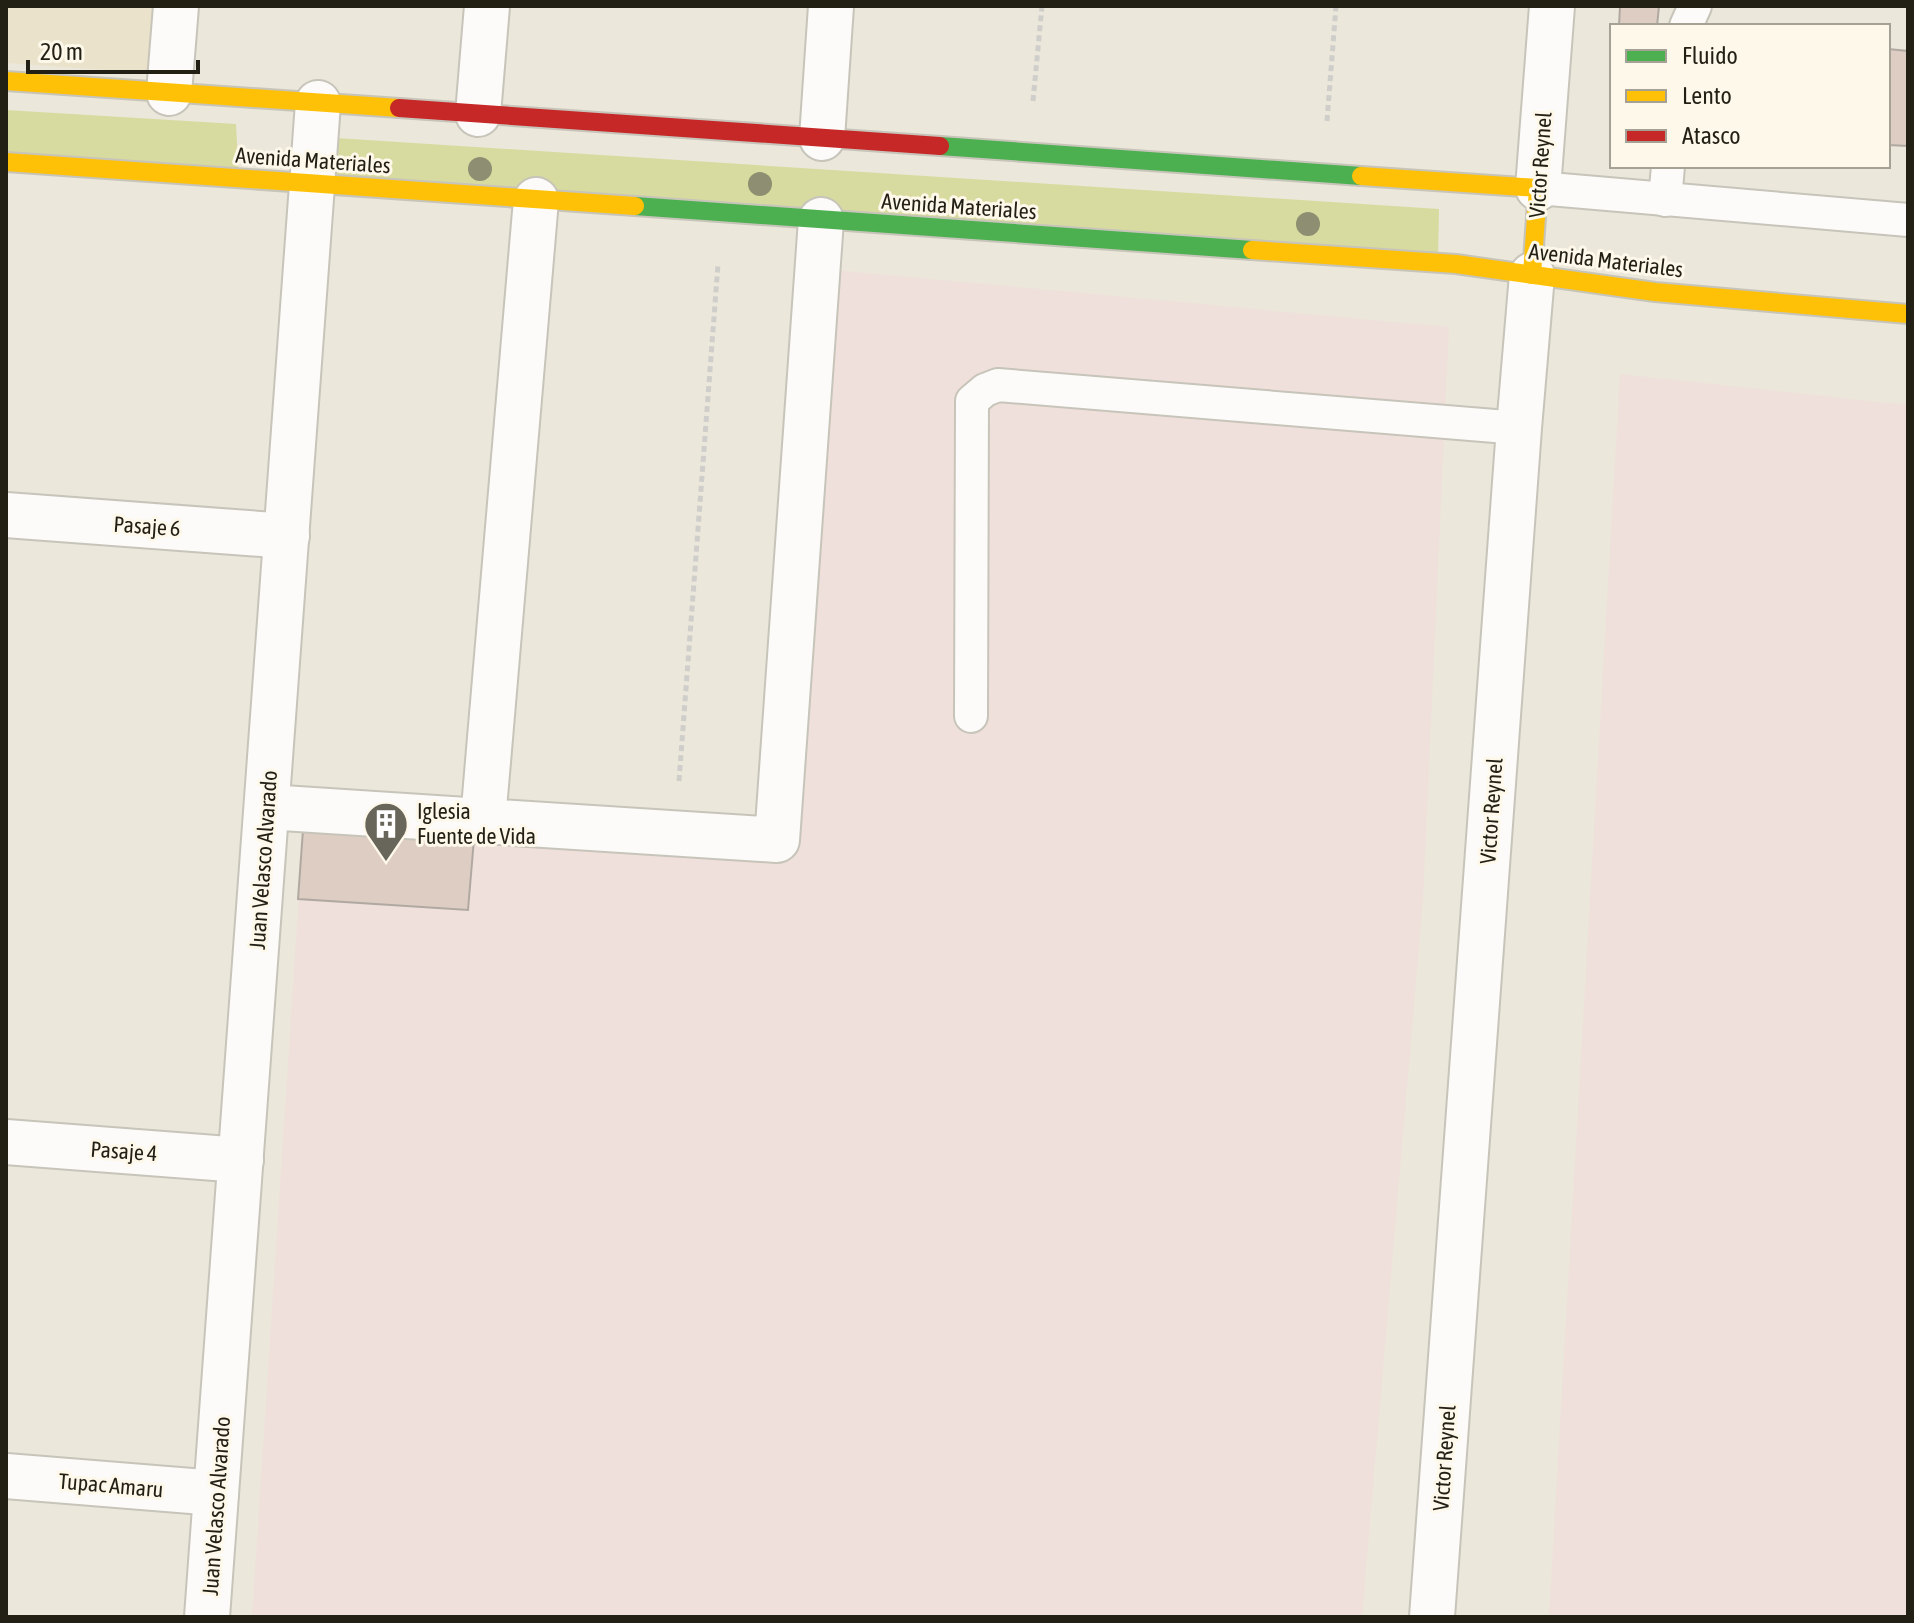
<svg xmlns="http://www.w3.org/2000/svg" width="1914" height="1623" font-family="'Asap Condensed',sans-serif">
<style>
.built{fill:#eae2ca}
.industrial{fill:#f0e0db}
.green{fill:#d8db9f}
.building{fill:#ddcdc2;stroke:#b0a9a2;stroke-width:2}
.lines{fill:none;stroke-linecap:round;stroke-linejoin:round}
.lane-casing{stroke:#c7c4ba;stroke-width:36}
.street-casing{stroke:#c7c4ba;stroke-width:48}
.fast-casing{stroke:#c7c4ba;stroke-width:22}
.slow-casing{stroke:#c7c4ba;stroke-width:22}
.jam-casing{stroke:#c7c4ba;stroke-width:22}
.path{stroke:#cfcecb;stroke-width:5;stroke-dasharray:6 4;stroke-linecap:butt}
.lane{stroke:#fcfbf9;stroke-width:32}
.street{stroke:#fcfbf9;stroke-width:44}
.fast{stroke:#4caf50;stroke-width:18}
.slow{stroke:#ffc107;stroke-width:18}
.jam{stroke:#c62828;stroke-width:18}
.tree{fill:#8e8e72}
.labels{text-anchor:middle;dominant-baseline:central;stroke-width:6;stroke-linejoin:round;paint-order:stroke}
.street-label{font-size:22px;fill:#221f15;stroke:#fdf8e9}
.poi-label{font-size:22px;fill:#221f15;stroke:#fdf8e9;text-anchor:start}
</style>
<rect width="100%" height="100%" fill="#ebe7da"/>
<polygon class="built" points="6,6 155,6 149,73 6,63"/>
<g class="industrial">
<polygon points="834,270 1449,327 1423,899 1362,1617 252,1617 304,816 791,848"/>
<polygon points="1620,374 1908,405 1908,1617 1549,1617"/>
</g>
<g class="green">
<polygon points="6,110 236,124 239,181 6,166"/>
<polygon points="336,138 1439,209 1438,260 333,183"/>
</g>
<g class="building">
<polygon points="1620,6 1659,6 1657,26 1619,26"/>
<polygon points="1888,49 1908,51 1908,146 1888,145"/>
<polygon points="304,816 475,827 468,910 298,899"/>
</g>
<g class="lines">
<g class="lane-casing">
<g id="lane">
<polyline points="1686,26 1695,6"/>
<polyline points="1538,188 1908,220"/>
<polyline points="1665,200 1668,166"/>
<polyline points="971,716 972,401 985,390 998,385 1519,428"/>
</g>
</g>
<g class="street-casing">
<g id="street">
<polyline points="169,93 176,6"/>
<polyline points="478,114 487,6"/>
<polyline points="822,138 831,6"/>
<polyline points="1538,188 1552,6"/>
<polyline points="6,515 287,536"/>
<polyline points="267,807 777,840 821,220"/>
<polyline points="483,820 536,200"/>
<polyline points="6,1142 241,1160"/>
<polyline points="6,1476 216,1493"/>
<polyline points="207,1617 318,103"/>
<polyline points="1432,1617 1519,428 1532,275"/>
</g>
</g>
<g class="fast-casing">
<g id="fast">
<polyline points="940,146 1361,176"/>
<polyline points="635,206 1252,250"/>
</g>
</g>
<g class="slow-casing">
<g id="slow">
<polyline points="6,81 399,108"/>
<polyline points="6,162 635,206"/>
<polyline points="1361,176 1538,188 1532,275"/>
<polyline points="1252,250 1456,264 1655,292 1908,314"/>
</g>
</g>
<g class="jam-casing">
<polyline id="jam" points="399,108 940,146"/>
</g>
<g class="path">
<polyline points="1033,101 1042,6"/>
<polyline points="1327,121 1336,6"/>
<polyline points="679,781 718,264"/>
</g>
<use href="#lane" class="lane"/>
<use href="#street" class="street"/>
<use href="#fast" class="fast"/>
<use href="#slow" class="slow"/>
<use href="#jam" class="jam"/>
</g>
<g class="tree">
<circle cx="480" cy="169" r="12"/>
<circle cx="760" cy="184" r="12"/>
<circle cx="1308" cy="224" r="12"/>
</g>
<defs>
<g id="building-pin" transform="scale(2.3)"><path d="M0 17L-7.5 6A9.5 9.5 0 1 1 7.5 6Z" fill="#68655a" stroke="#fdf8e9"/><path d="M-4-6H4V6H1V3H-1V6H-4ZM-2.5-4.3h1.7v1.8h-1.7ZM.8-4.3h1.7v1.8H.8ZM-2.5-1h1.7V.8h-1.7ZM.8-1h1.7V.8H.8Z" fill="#fff"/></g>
</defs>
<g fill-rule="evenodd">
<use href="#building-pin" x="386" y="824"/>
</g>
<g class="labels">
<g class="street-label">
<text transform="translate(313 160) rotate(4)">Avenida Materiales</text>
<text transform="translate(1540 165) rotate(-86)">Victor Reynel</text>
<text transform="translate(959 206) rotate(4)">Avenida Materiales</text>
<text transform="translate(1606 260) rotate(7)">Avenida Materiales</text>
<text transform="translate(147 526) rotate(4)">Pasaje 6</text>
<text transform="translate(1491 811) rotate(-86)">Victor Reynel</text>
<text transform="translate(263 860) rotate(-86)">Juan Velasco Alvarado</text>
<text transform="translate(124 1151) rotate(4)">Pasaje 4</text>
<text transform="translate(1444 1458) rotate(-86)">Victor Reynel</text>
<text transform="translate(111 1485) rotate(5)">Tupac Amaru</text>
<text transform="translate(216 1506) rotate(-86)">Juan Velasco Alvarado</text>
</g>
<g class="poi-label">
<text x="417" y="811">Iglesia<tspan x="417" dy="25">Fuente de Vida</tspan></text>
</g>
</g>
<rect width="1914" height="1623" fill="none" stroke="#221f15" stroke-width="16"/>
<rect x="1610" y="24" width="280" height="144" fill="#fdf8e9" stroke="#a5a194" stroke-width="2"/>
<rect x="1626" y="50" width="40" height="12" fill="#4caf50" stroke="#a5a194" stroke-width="2"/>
<text x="1682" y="64" font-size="24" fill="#221f15">Fluido</text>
<rect x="1626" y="90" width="40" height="12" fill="#ffc107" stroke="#a5a194" stroke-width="2"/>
<text x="1682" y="104" font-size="24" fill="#221f15">Lento</text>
<rect x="1626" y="130" width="40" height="12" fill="#c62828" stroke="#a5a194" stroke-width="2"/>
<text x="1682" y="144" font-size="24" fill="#221f15">Atasco</text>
<path d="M28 60v12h170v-12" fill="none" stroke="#221f15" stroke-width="4"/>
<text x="40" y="60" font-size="24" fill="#221f15" stroke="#fdf8e9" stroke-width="6" paint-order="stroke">20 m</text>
</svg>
